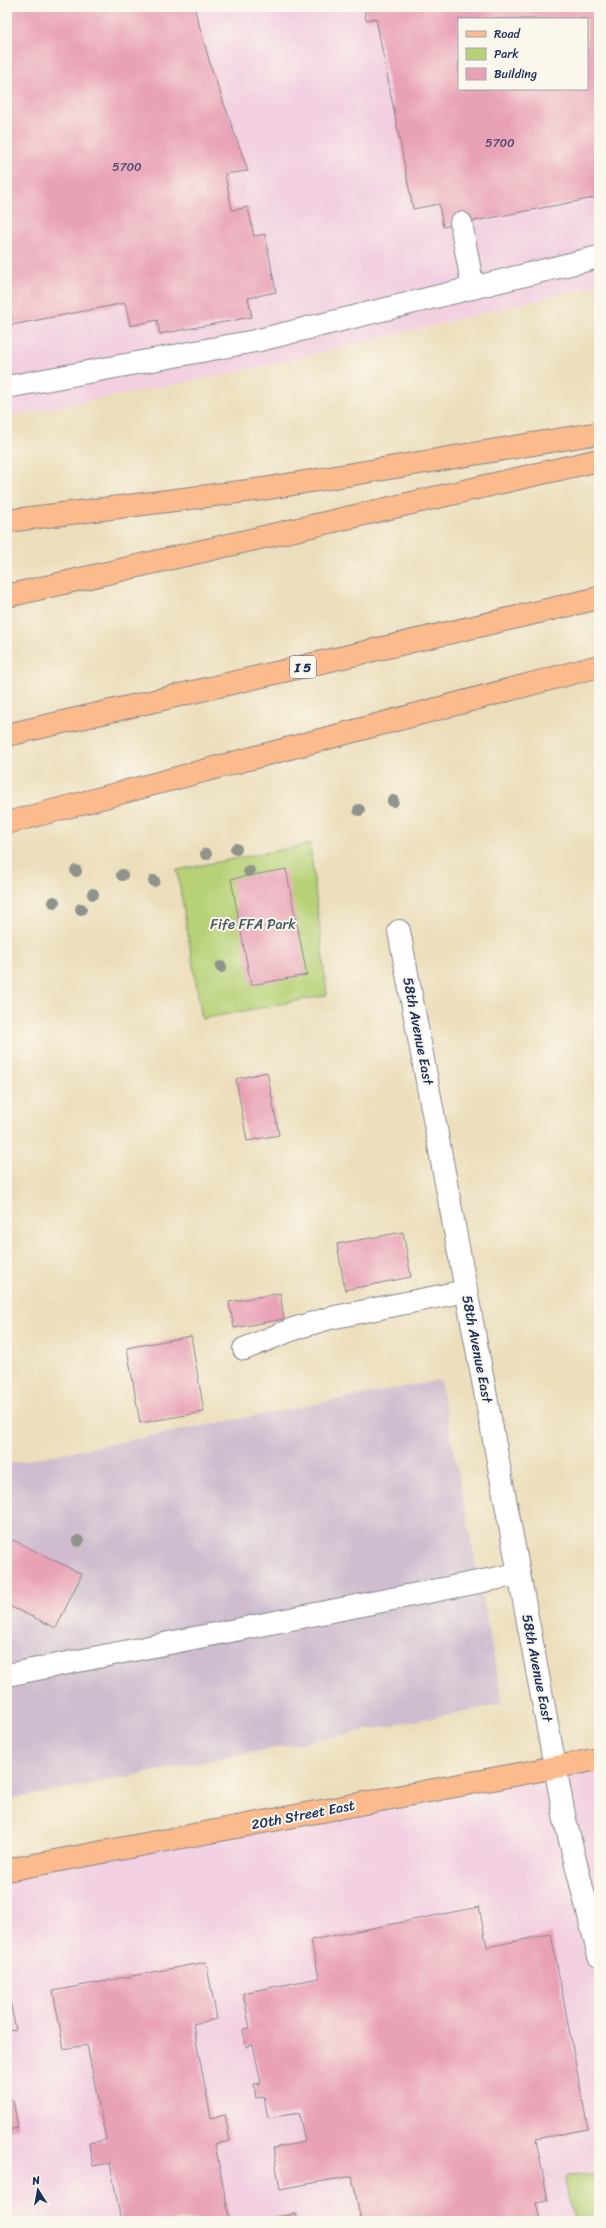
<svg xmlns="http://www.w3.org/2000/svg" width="606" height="2228" font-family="Sriracha,sans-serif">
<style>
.built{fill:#f2cfe1;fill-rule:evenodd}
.industrial{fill:#cfbdcf}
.green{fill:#b7d176;stroke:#69806a}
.building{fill:#e9a1b6;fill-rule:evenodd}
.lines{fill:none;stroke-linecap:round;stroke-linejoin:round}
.minor-casing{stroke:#84868c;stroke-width:24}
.major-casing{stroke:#84868c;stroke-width:24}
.highway-casing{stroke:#84868c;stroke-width:24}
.minor{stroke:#fff;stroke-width:22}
.major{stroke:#fbbb8d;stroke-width:22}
.highway{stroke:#fbbb8d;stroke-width:22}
.tree{fill:#8e948b}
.labels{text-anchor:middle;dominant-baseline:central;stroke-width:4;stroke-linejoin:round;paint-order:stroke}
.number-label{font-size:12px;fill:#4e4c74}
.shield{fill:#fbf7ec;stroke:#5e6b89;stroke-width:1}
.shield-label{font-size:13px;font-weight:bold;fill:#1b2f5e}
.park-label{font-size:14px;fill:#425864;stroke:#fbf7ec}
.street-label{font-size:14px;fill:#1b2f5e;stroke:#fbf7ec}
</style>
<rect width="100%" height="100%" fill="#fbf7ec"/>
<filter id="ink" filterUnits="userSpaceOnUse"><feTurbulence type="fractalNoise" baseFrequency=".025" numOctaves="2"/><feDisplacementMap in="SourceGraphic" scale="8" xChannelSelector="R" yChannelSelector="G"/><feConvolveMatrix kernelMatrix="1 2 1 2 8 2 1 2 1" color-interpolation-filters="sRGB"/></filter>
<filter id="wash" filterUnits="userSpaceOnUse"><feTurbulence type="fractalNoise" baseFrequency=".012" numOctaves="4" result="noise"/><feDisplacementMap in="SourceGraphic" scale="16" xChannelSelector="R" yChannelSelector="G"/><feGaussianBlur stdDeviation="0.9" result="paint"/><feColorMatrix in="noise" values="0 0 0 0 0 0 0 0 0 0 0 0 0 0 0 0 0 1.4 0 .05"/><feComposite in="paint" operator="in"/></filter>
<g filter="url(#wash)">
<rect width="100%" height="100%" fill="#ecdebb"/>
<g class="built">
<path d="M7 7H599V285L257 368 7 417ZM459 19H587V89H459Z"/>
<polygon points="599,1759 599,2221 7,2221 7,1870"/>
</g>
<polygon class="industrial" points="440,1380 503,1704 7,1800 7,1464"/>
<g class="green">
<polygon points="310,844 327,995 202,1019 177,870"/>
<polygon points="596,2174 599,2189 599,2221 573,2221 565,2179 568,2176"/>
</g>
<g id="blocks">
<g class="building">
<polygon points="7,7 194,7 211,67 248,171 225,174 232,210 248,207 254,236 265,234 276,292 248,298 252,317 160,334 157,320 130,326 125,303 7,326"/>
<path d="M364 7H599V197L443 227 439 204 413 209 376 18 366 20ZM459 19H587V89H459Z"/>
<polygon points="286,869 307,975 251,985 231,879"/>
<polygon points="267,1072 279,1135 247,1141 236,1079"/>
<polygon points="403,1232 411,1277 345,1290 337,1244"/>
<polygon points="280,1293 284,1319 234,1328 229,1302"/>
<polygon points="191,1336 204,1412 140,1423 127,1348"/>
<polygon points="11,1539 82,1574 56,1628 7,1605 7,1547"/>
<polygon points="479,1907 487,1947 551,1934 588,2129 536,2139 548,2201 536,2203 540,2221 361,2221 352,2176 280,2189 273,2148 305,2142 299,2113 268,2118 264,2097 256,2098 254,2084 261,2083 253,2045 246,2047 243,2029 250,2028 243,1993 319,1978 311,1940"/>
<polygon points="206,1962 217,2019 193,2024 211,2118 225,2115 230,2141 215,2144 230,2221 121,2221 110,2163 93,2166 89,2143 106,2140 87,2045 64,2049 53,1991"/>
<polygon points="7,1987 16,2030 7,2031"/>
<polygon points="7,2086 11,2102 13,2101 18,2128 7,2130"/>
<polygon points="295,2214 297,2221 260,2221 260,2220"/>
</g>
</g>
</g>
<g filter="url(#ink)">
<use href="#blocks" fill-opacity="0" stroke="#84868c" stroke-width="1"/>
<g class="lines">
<g class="minor-casing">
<g id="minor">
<polyline points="461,223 473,288"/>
<polyline points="7,387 255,341 599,257"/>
<polyline points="399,931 565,1820 599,1956"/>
<polyline points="244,1349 296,1328 330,1318 466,1291"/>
<polyline points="7,1675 519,1574"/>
</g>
</g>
<g class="major-casing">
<polyline id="major" points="7,1870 599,1759"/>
</g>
<g class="highway-casing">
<g id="highway">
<polyline points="7,521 263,489 599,433"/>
<polyline points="7,596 599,460"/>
<polyline points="7,735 599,598"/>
<polyline points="7,823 599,666"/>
</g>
</g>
<use href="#minor" class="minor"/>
<use href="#major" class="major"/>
<use href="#highway" class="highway"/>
</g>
<g class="tree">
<circle cx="393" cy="801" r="6"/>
<circle cx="359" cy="810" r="6"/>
<circle cx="236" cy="849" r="6"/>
<circle cx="206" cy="854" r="6"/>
<circle cx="76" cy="871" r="6"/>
<circle cx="249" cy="871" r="6"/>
<circle cx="122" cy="875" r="6"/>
<circle cx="154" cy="881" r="6"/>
<circle cx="93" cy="894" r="6"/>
<circle cx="54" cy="902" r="6"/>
<circle cx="81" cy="909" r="6"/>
<circle cx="221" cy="967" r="6"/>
<circle cx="78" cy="1541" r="6"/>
</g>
</g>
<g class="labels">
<g class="number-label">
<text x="500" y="143">5700</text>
<text x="127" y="167">5700</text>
</g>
<rect class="shield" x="290" y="656" width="26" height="22" rx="3"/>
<g class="shield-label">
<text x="303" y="667">I 5</text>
</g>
<g class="park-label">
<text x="253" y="924">Fife FFA Park</text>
</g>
<g class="street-label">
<text transform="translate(418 1031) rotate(79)">58th Avenue East</text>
<text transform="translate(477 1349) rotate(79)">58th Avenue East</text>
<text transform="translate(537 1668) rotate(79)">58th Avenue East</text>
<text transform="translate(303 1815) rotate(-11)">20th Street East</text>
</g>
</g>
<rect width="606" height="2228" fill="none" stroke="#fbf7ec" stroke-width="24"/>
<rect x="458" y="18" width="130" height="72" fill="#fbf7ec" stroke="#a1a7b3"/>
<rect x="466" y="31" width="20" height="6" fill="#fbbb8d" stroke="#a1a7b3"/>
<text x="494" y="38" font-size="12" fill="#1b2f5e">Road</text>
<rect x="466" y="48" width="20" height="12" fill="#b7d176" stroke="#a1a7b3"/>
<text x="494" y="58" font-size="12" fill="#1b2f5e">Park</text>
<rect x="466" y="68" width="20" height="12" fill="#e9a1b6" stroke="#a1a7b3"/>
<text x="494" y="78" font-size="12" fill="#1b2f5e">Building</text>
<g transform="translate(38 2190) rotate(349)" stroke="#fbf7ec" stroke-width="3" paint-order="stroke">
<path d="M0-3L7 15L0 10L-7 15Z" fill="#1b2f5e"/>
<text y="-6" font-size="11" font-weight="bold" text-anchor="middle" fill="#1b2f5e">N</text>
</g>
</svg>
